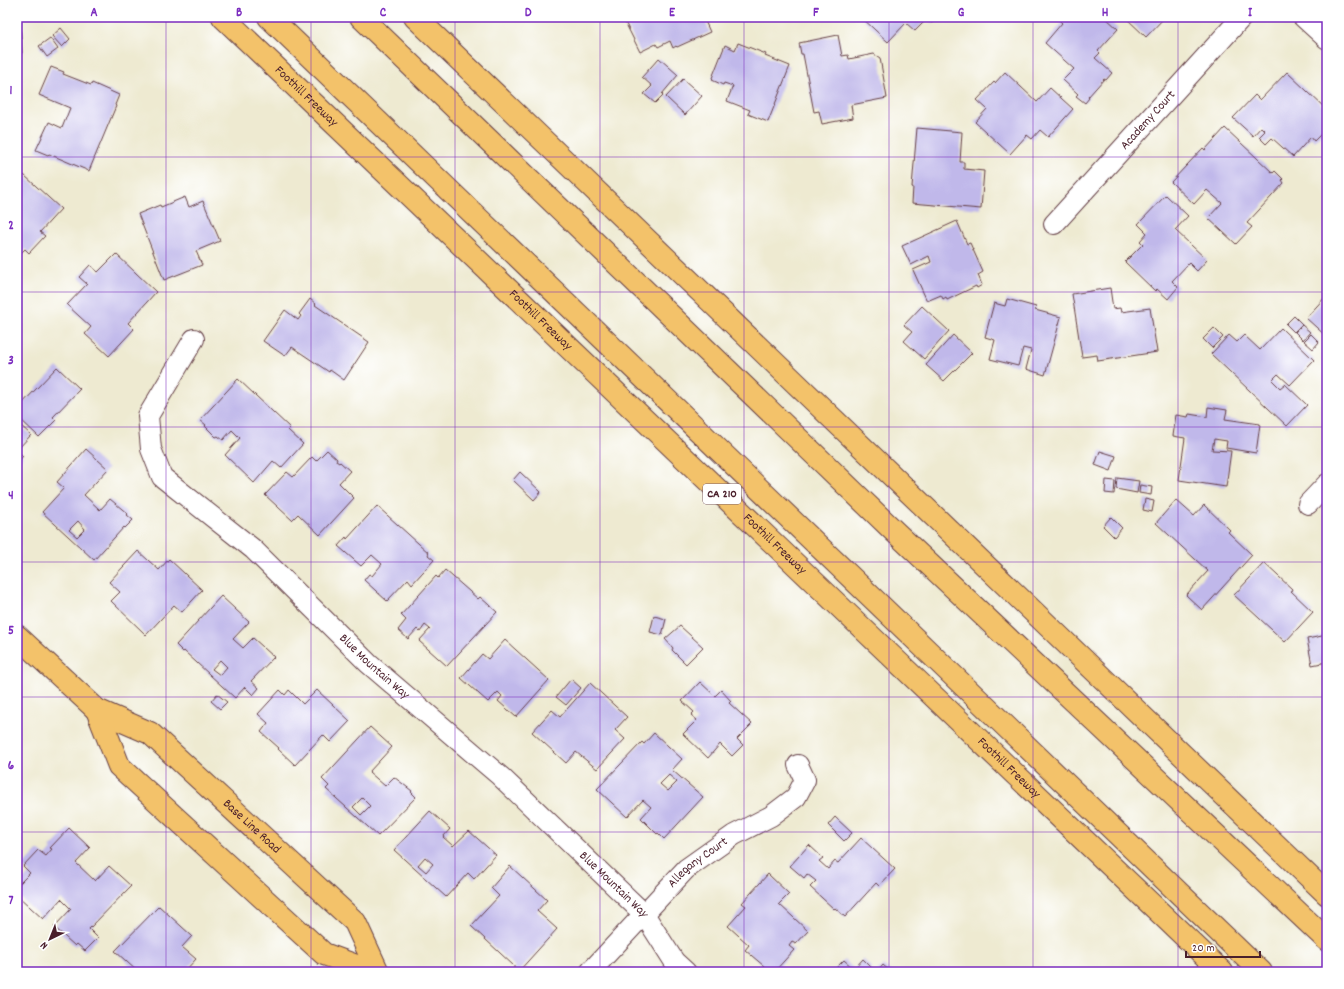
<svg xmlns="http://www.w3.org/2000/svg" width="1344" height="989" font-family="Dekko,sans-serif">
<style>
.building{fill:#c0b8ea;fill-rule:evenodd}
.lines{fill:none;stroke-linecap:round;stroke-linejoin:round}
.street-casing{stroke:#633d44;stroke-width:22}
.primary-casing{stroke:#633d44;stroke-width:24}
.highway-casing{stroke:#633d44;stroke-width:24}
.street{stroke:#fff;stroke-width:20}
.primary{stroke:#f3c26a;stroke-width:22}
.highway{stroke:#f3c26a;stroke-width:22}
.grid{fill:none;stroke:#7b2cbf;stroke-width:1;stroke-opacity:0.55}
.labels{text-anchor:middle;dominant-baseline:central;stroke-width:3;stroke-linejoin:round;paint-order:stroke}
.shield{fill:#fff;stroke:#80626b;stroke-width:1}
.shield-label{font-size:12px;font-weight:bold;fill:#4a1f2b}
.street-label{font-size:13px;fill:#4a1f2b;stroke:#fff}
.neatline{fill:none;stroke:#7b2cbf;stroke-width:1.5}
.grid-label{font-size:13px;text-anchor:middle;font-weight:bold;fill:#7b2cbf}
</style>
<rect width="100%" height="100%" fill="#fff"/>
<filter id="ink" filterUnits="userSpaceOnUse"><feTurbulence type="fractalNoise" baseFrequency=".025" numOctaves="2"/><feDisplacementMap in="SourceGraphic" scale="8" xChannelSelector="R" yChannelSelector="G"/><feConvolveMatrix kernelMatrix="1 2 1 2 8 2 1 2 1" color-interpolation-filters="sRGB"/></filter>
<filter id="wash" filterUnits="userSpaceOnUse"><feTurbulence type="fractalNoise" baseFrequency=".012" numOctaves="4" result="noise"/><feDisplacementMap in="SourceGraphic" scale="16" xChannelSelector="R" yChannelSelector="G"/><feGaussianBlur stdDeviation="0.9" result="paint"/><feColorMatrix in="noise" values="0 0 0 0 0 0 0 0 0 0 0 0 0 0 0 0 0 1.4 0 .05"/><feComposite in="paint" operator="in"/></filter>
<g filter="url(#wash)">
<rect width="100%" height="100%" fill="#eeead1"/>
<g id="blocks">
<g class="building">
<polygon points="630,17 710,17 711,18 705,21 710,32 677,47 676,46 673,48 670,41 658,47 656,44 640,52 624,20"/>
<polygon points="861,17 937,17 932,23 927,19 915,31 906,23 888,42"/>
<polygon points="1056,17 1105,17 1118,29 1098,51 1100,53 1095,58 1112,73 1106,80 1104,79 1088,97 1089,98 1085,103 1076,96 1078,94 1063,80 1074,69 1045,43 1062,23"/>
<polygon points="1125,17 1165,17 1146,37"/>
<polygon points="17,23 20,23 22,53 17,53"/>
<polygon points="61,28 70,39 62,47 52,36"/>
<polygon points="838,35 842,56 848,55 849,59 874,54 880,58 887,98 851,105 853,118 822,124 819,111 814,112 803,54 801,54 799,43"/>
<polygon points="50,38 58,49 47,57 39,46"/>
<polygon points="738,43 766,54 765,56 790,66 768,122 748,114 750,110 727,101 733,86 724,83 723,85 712,80 713,79 712,78 725,45 735,50"/>
<polygon points="659,58 678,75 662,94 663,95 655,103 644,94 652,86 642,77"/>
<polygon points="51,67 64,72 63,74 91,85 92,83 119,95 115,105 116,106 89,171 49,154 48,155 36,150 49,122 62,128 70,108 39,95"/>
<polygon points="1005,72 1037,102 1050,88 1073,109 1048,137 1040,130 1032,139 1027,135 1010,154 975,122 987,109 977,100 994,82 995,83"/>
<polygon points="1287,72 1327,110 1327,128 1314,141 1311,137 1293,157 1272,138 1266,144 1259,137 1265,131 1261,127 1253,136 1233,118 1255,95 1260,100"/>
<polygon points="683,79 702,96 685,115 666,97"/>
<polygon points="917,128 962,132 960,162 964,162 964,169 984,171 981,209 912,203 913,187 912,187"/>
<polygon points="1225,128 1273,173 1275,171 1283,179 1282,180 1284,183 1247,223 1252,227 1236,244 1208,218 1222,203 1207,190 1194,204 1171,182 1203,148 1205,150"/>
<polygon points="24,175 61,209 40,232 45,236 29,253 25,249 21,253 17,249 17,183"/>
<polygon points="1166,195 1188,216 1175,230 1207,260 1197,271 1189,263 1172,281 1178,287 1168,299 1157,289 1155,291 1125,262 1143,244 1140,241 1147,233 1138,224"/>
<polygon points="185,197 189,207 203,201 220,241 196,251 202,265 164,280 138,214 160,205 161,207"/>
<polygon points="957,221 967,244 970,243 983,272 978,275 982,285 977,288 976,286 947,300 946,297 943,299 941,295 927,301 913,270 931,262 929,256 911,265 902,246"/>
<polygon points="116,254 156,292 128,323 134,329 109,356 85,334 91,327 67,305 87,284 79,277 90,265 98,272"/>
<polygon points="1110,288 1113,309 1120,308 1121,312 1150,308 1157,352 1098,361 1097,355 1082,357 1072,294"/>
<polygon points="1327,295 1327,337 1306,318"/>
<polygon points="310,299 316,304 315,305 369,342 344,380 330,370 329,372 292,347 285,356 263,341 285,310 298,320 301,316 299,314"/>
<polygon points="1007,299 1036,307 1035,310 1061,317 1045,375 1026,369 1031,350 1023,348 1018,366 990,359 995,340 985,337 994,303 1005,306"/>
<polygon points="922,306 949,331 924,359 904,341 912,332 904,325"/>
<polygon points="1294,316 1302,324 1294,332 1286,324"/>
<polygon points="1302,325 1310,332 1303,340 1295,332"/>
<polygon points="1214,328 1223,337 1212,348 1203,339"/>
<polygon points="1281,328 1314,360 1290,385 1278,374 1272,380 1280,388 1285,384 1307,405 1287,426 1211,354 1229,335 1237,342 1244,335 1260,350"/>
<polygon points="1311,334 1319,342 1313,349 1304,341"/>
<polygon points="953,335 972,353 944,381 926,365"/>
<polygon points="57,367 80,389 53,417 56,420 39,437 17,416 17,409"/>
<polygon points="238,379 290,428 288,430 303,444 281,468 273,461 254,483 225,455 240,438 232,430 223,440 218,436 216,437 205,426 206,425 200,420"/>
<polygon points="1208,407 1227,410 1225,419 1260,424 1256,453 1226,448 1227,441 1214,439 1212,450 1231,451 1226,487 1179,480 1185,438 1173,436 1176,415 1188,417 1189,414 1207,417"/>
<polygon points="17,422 31,435 17,450"/>
<path d="M86 449 108 469 84 495 100 510 110 499 128 514 127 515 133 520 125 528 124 527 94 560 42 512 64 488 57 482ZM78 521 85 529 77 537 69 530Z"/>
<polygon points="327,450 337,459 336,461 339,463 340,462 350,471 339,483 354,498 320,535 298,514 292,520 265,495 287,472 293,477 312,457 316,461"/>
<polygon points="17,451 23,456 17,463"/>
<polygon points="1100,451 1116,456 1111,471 1095,465"/>
<polygon points="520,472 541,492 534,500 513,480"/>
<polygon points="1117,478 1139,481 1137,493 1116,489"/>
<polygon points="1106,480 1115,481 1114,494 1105,493"/>
<polygon points="1140,485 1152,487 1151,495 1139,493"/>
<polygon points="1145,499 1154,501 1152,512 1143,510"/>
<polygon points="1176,500 1194,516 1204,505 1230,530 1228,532 1252,555 1202,610 1186,595 1208,571 1156,523"/>
<polygon points="377,506 429,553 428,555 434,560 412,584 408,579 387,601 364,580 369,574 372,576 382,564 372,555 361,566 338,546 346,537 347,539"/>
<polygon points="1111,517 1122,528 1114,537 1103,526"/>
<polygon points="138,551 159,570 169,559 202,590 182,612 174,605 146,635 111,601 120,592 109,582"/>
<polygon points="1264,563 1292,589 1291,591 1313,612 1285,642 1234,595"/>
<polygon points="445,570 478,599 480,597 497,612 447,666 419,641 430,629 425,625 420,632 417,629 408,639 398,630 406,620 401,615 436,576 438,578"/>
<path d="M221 596 249 622 233 639 243 648 253 638 274 657 251 681 259 688 253 695 245 687 235 698 184 651 183 652 176 645ZM220 660 227 667 220 675 212 669Z"/>
<polygon points="654,616 666,619 662,635 650,632"/>
<polygon points="680,626 703,647 686,664 672,650 673,648 665,639"/>
<polygon points="1327,635 1327,662 1312,665 1307,639"/>
<polygon points="505,640 549,680 516,717 498,701 502,696 498,692 488,702 461,678 482,654 488,659"/>
<polygon points="571,679 581,688 566,705 556,697"/>
<polygon points="700,682 715,696 721,690 731,701 729,703 752,724 737,739 743,745 732,756 720,744 708,758 683,734 697,720 691,715 694,712 682,701"/>
<polygon points="590,683 627,717 615,730 625,739 597,769 576,752 566,763 532,732 552,710 560,717"/>
<polygon points="280,690 285,695 289,690 303,704 317,690 350,721 330,742 323,735 295,765 278,749 279,748 261,732 268,723 258,714"/>
<polygon points="217,694 227,702 220,709 211,701"/>
<path d="M370 727 392 747 369 772 385 786 394 777 412 791 411 792 416 797 378 836 326 789 329 786 322 779ZM362 798 370 806 361 815 353 807Z"/>
<path d="M654 733 682 759 672 770 703 797 664 839 658 833 657 834 641 818 651 807 643 800 627 817 597 789 642 742 644 744ZM669 775 677 782 668 791 660 784Z"/>
<path d="M430 811 450 829 443 837 453 846 469 831 496 855 474 879 468 873 446 897 394 850ZM425 857 433 864 426 872 418 865Z"/>
<polygon points="835,817 852,833 844,841 828,825"/>
<polygon points="69,828 90,848 76,863 95,881 109,866 131,886 89,929 98,938 85,951 77,944 75,946 54,927 71,909 61,899 43,919 17,895 17,886 30,873 23,866 38,850 46,856 52,849 50,848"/>
<polygon points="861,838 895,869 879,886 876,883 845,917 835,908 834,909 810,887 816,881 807,874 804,878 790,866 809,845 823,858 819,861 828,869 835,861 838,863"/>
<polygon points="510,866 547,900 537,911 557,929 518,972 514,970 514,966 471,926 499,896 491,888"/>
<polygon points="768,874 789,894 779,904 808,931 796,944 792,942 789,946 794,950 774,972 771,972 745,950 749,945 728,926 746,906 742,903"/>
<polygon points="159,906 192,936 182,947 196,959 184,972 138,972 115,951"/>
<polygon points="863,959 872,968 869,972 832,972 844,960 854,969"/>
<polygon points="883,965 891,972 877,972"/>
</g>
</g>
</g>
<g filter="url(#ink)">
<use href="#blocks" fill-opacity="0" stroke="#633d44" stroke-width="1"/>
<g class="lines">
<g class="street-casing">
<g id="street">
<polyline points="1303,17 1327,39"/>
<path id="s1" d="M1054 224 1242 17"/>
<path id="s2" d="M194 339 148 416 151 449 162 477 253 549 369 664 500 776 644 914 674 961 686 972"/>
<polyline points="1308,504 1327,484"/>
<path id="s3" d="M590 972 686 869 734 835 771 816 796 797 805 780 798 765"/>
</g>
</g>
<g class="primary-casing">
<g id="primary">
<path id="s4" d="M17 636 97 710 150 733 355 922 378 972"/>
<polyline points="97,710 119,766 324,954 373,972"/>
</g>
</g>
<g class="highway-casing">
<g id="highway">
<path id="s5" d="M223 17 1222 972"/>
<polyline points="269,17 1261,972"/>
<polyline points="361,17 894,531 1327,940"/>
<polyline points="415,17 1327,894"/>
</g>
</g>
<use href="#street" class="street"/>
<use href="#primary" class="primary"/>
<use href="#highway" class="highway"/>
</g>
</g>
<path class="grid" d="M166 17V972M311 17V972M455 17V972M600 17V972M744 17V972M889 17V972M1033 17V972M1178 17V972M17 157H1327M17 292H1327M17 427H1327M17 562H1327M17 697H1327M17 832H1327"/>
<g class="labels">
<rect class="shield" x="703" y="484" width="38" height="20" rx="3"/>
<g class="shield-label">
<text x="722" y="494">CA 210</text>
</g>
<g class="street-label">
<text stroke="none"><textPath href="#s5" startOffset="115">Foothill Freeway</textPath></text>
<text stroke="none"><textPath href="#s1" startOffset="140">Academy Court</textPath></text>
<text stroke="none"><textPath href="#s5" startOffset="439">Foothill Freeway</textPath></text>
<text stroke="none"><textPath href="#s5" startOffset="763">Foothill Freeway</textPath></text>
<text stroke="none"><textPath href="#s2" startOffset="438">Blue Mountain Way</textPath></text>
<text stroke="none"><textPath href="#s5" startOffset="1087">Foothill Freeway</textPath></text>
<text stroke="none"><textPath href="#s4" startOffset="305">Base Line Road</textPath></text>
<text stroke="none"><textPath href="#s3" startOffset="154">Allegany Court</textPath></text>
<text stroke="none"><textPath href="#s2" startOffset="762">Blue Mountain Way</textPath></text>
</g>
</g>
<rect width="1344" height="989" fill="none" stroke="#fff" stroke-width="44"/>
<g transform="translate(50 939) rotate(223)" stroke="#ffffff" stroke-width="3" paint-order="stroke">
<path d="M0-3L7 15L0 10L-7 15Z" fill="#4a1f2b"/>
<text y="-6" font-size="11" font-weight="bold" text-anchor="middle" fill="#4a1f2b">N</text>
</g>
<path d="M1186 951v6h74v-6" fill="none" stroke="#4a1f2b" stroke-width="2"/>
<text x="1192" y="951" font-size="12" fill="#4a1f2b" stroke="#ffffff" stroke-width="3" paint-order="stroke">20 m</text>
<rect x="22" y="22" width="1300" height="945" class="neatline"/>
<g class="grid-label">
<text x="94" y="16">A</text>
<text x="239" y="16">B</text>
<text x="383" y="16">C</text>
<text x="528" y="16">D</text>
<text x="672" y="16">E</text>
<text x="816" y="16">F</text>
<text x="961" y="16">G</text>
<text x="1105" y="16">H</text>
<text x="1250" y="16">I</text>
<text x="11" y="94">1</text>
<text x="11" y="229">2</text>
<text x="11" y="364">3</text>
<text x="11" y="499">4</text>
<text x="11" y="634">5</text>
<text x="11" y="769">6</text>
<text x="11" y="904">7</text>
</g>
</svg>
